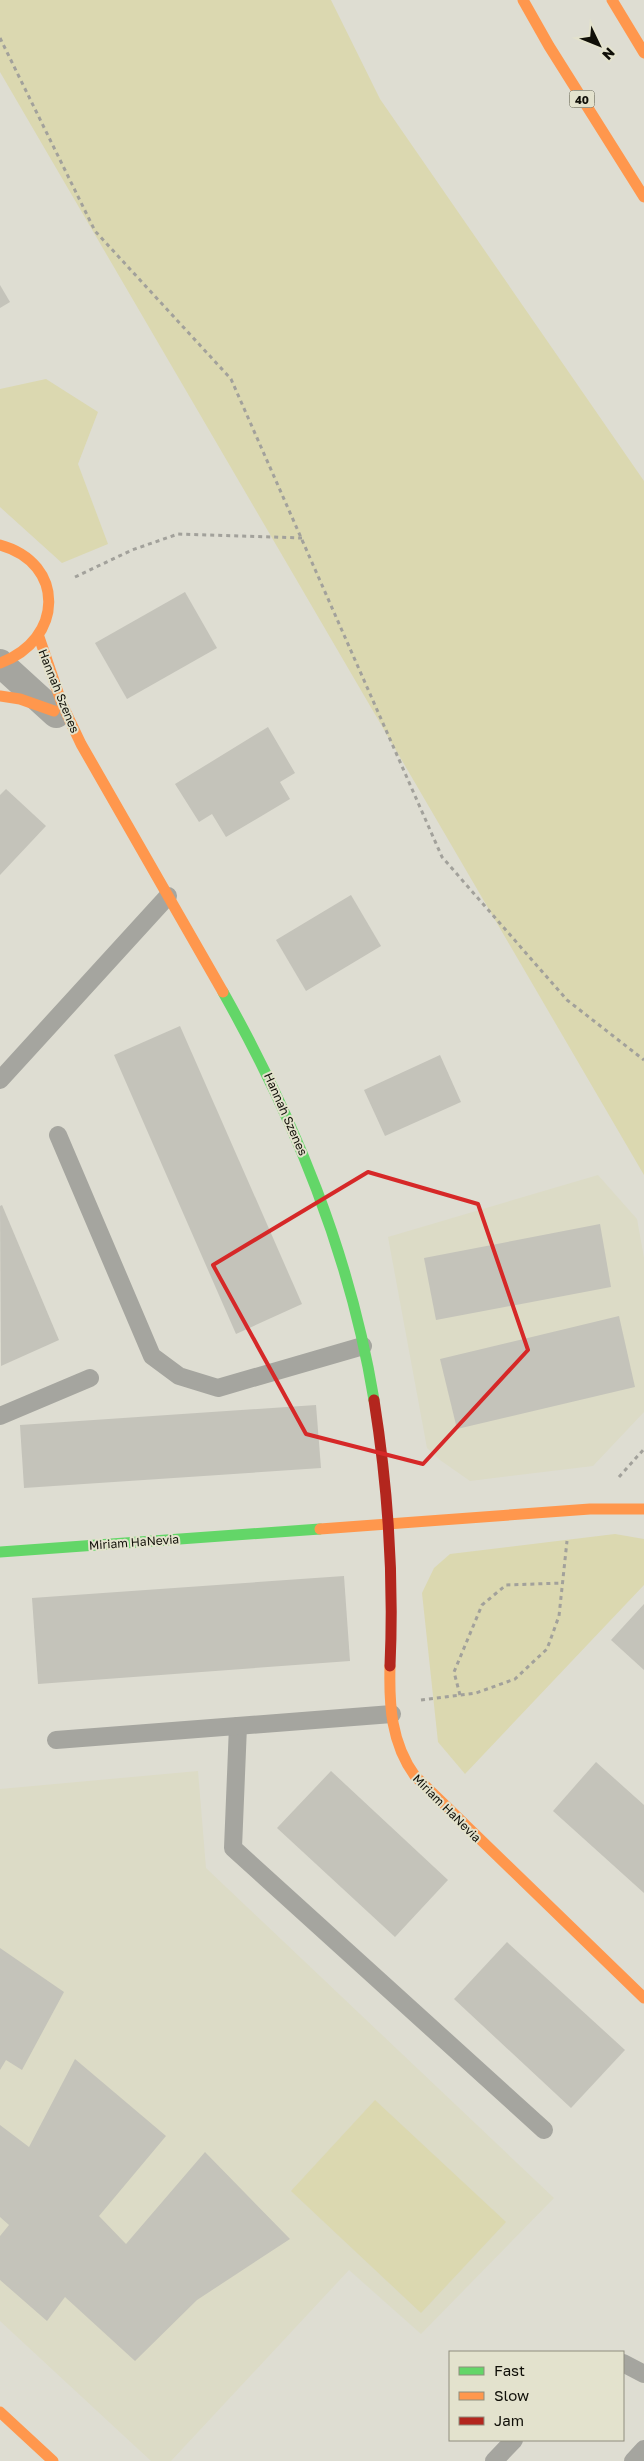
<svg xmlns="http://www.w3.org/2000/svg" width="644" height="2461" font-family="'Golos Text',sans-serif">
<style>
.built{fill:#dcdbc6}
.green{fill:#dbd8b0}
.building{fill:#c4c3ba}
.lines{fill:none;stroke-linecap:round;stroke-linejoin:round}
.path{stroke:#a2a19b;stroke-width:3;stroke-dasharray:4 4;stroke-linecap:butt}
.lane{stroke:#a5a59f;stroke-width:18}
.street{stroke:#a5a59f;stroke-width:28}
.fast{stroke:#63d668;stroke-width:11}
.slow{stroke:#ff974d;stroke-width:11}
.jam{stroke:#b3261e;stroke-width:11}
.marked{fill:none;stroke:#d62828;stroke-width:4;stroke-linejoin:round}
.labels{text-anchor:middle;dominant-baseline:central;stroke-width:4;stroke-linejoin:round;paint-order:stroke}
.shield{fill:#e3e2cd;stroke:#4f4e43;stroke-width:1}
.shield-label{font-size:11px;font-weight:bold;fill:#100f08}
.street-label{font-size:12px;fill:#100f08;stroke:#e3e2cd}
</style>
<rect width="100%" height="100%" fill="#deddd2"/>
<g class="built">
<polygon points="598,1175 637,1219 644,1258 644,1412 593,1466 470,1481 440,1460 427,1448 388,1237"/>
<polygon points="198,1771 206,1868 554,2198 421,2334 349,2270 171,2461 151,2461 0,2321 0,1789"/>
</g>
<g class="green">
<polygon points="0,0 331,0 380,99 644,481 644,1175 0,72"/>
<polygon points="46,379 98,412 78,464 108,544 62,563 0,507 0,389"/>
<polygon points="615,1534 644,1539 644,1585 465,1774 438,1742 422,1593 434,1568 450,1554"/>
<polygon points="375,2100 506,2222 421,2313 291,2191"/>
</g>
<g class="building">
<polygon points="0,285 10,302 0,308"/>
<polygon points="185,592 217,648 127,699 95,643"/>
<polygon points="268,727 295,773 280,782 290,799 226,837 212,814 199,822 175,784"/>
<polygon points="6,789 46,826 0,875 0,795"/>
<polygon points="351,895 381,946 306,991 276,940"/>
<polygon points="180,1026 302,1304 236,1334 114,1055"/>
<polygon points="440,1055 461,1102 385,1136 364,1090"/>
<polygon points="2,1205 59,1340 1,1366 0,1206"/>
<polygon points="600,1224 611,1287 436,1320 424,1258"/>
<polygon points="619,1316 635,1387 457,1429 440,1359"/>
<polygon points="316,1405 321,1468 24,1488 20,1425"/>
<polygon points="344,1576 350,1661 38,1684 32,1598"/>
<polygon points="644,1604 644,1670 611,1640"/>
<polygon points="596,1762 644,1805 644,1893 553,1811"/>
<polygon points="331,1771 448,1880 395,1937 277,1828"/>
<polygon points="507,1942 625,2050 571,2108 454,1999"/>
<polygon points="0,1948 64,1992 22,2070 6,2060 0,2070"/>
<polygon points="75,2059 166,2136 99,2216 126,2244 205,2152 290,2239 197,2300 135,2361 65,2297 47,2321 0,2280 0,2236 9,2225 0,2217 0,2125 29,2147"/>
</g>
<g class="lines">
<g class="path">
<polyline points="0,38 95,231 231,379 442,857 567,1000 644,1060"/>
<polyline points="75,577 132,550 178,534 302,538"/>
<polyline points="619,1477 644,1449"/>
<polyline points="460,1695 454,1672 482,1605 506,1585 562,1583"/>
<polyline points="421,1700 476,1693 515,1679 547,1649 559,1616 567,1541"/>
</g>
<g class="lane">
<polyline points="0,1080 168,896"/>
<polyline points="58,1135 152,1356 179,1376 218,1388 363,1346"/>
<polyline points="0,1416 90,1378"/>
<polyline points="238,1726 233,1848 544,2130"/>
<polyline points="56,1740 392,1714"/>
<polyline points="623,2363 644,2374"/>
<polyline points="494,2461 514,2440"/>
<polyline points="633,2461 644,2449"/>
</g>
<polyline class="street" points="0,663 56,714"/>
<g class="fast">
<path d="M223 992C295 1120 350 1254 374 1400"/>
<polyline points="0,1552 320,1529"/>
</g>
<g class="slow">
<polyline points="523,0 549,46 644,197"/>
<polyline points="612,0 644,53"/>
<path d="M0 545C66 563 64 640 0 663"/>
<polyline points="39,637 62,704 81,744 223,992"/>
<polyline points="0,696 20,699 54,711"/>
<polyline points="320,1529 590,1509 644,1509"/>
<path d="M390 1666C389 1705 391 1743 415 1776L644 1998"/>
<polyline points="0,2412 53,2461"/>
</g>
<path class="jam" d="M374 1400C388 1488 394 1577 390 1666"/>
</g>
<path class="marked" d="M368 1172 478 1204 528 1350 423 1464 306 1434 213 1265Z"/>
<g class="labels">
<rect class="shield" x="569.5" y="90.5" width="25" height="17" rx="4"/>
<g class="shield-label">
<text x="582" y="99">40</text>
</g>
<g class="street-label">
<text transform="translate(59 691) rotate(68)">Hannah Szenes</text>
<text transform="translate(286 1114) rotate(66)">Hannah Szenes</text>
<text transform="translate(134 1542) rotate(-4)">Miriam HaNevia</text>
<text transform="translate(447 1808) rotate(45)">Miriam HaNevia</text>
</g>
</g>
<rect x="449" y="2351" width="175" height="90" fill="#e3e2cd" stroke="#8f8e7e"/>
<rect x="459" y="2367" width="25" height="8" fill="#63d668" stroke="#8f8e7e"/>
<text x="494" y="2376" font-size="15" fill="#100f08">Fast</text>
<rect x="459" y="2392" width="25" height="8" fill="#ff974d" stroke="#8f8e7e"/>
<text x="494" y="2401" font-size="15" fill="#100f08">Slow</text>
<rect x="459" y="2417" width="25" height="8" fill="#b3261e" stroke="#8f8e7e"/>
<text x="494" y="2426" font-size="15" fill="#100f08">Jam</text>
<g transform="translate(599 45) rotate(133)" stroke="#e3e2cd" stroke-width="4" paint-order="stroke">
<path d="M0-4L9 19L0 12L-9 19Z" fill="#100f08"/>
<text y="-8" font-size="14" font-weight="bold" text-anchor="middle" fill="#100f08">N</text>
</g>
</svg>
